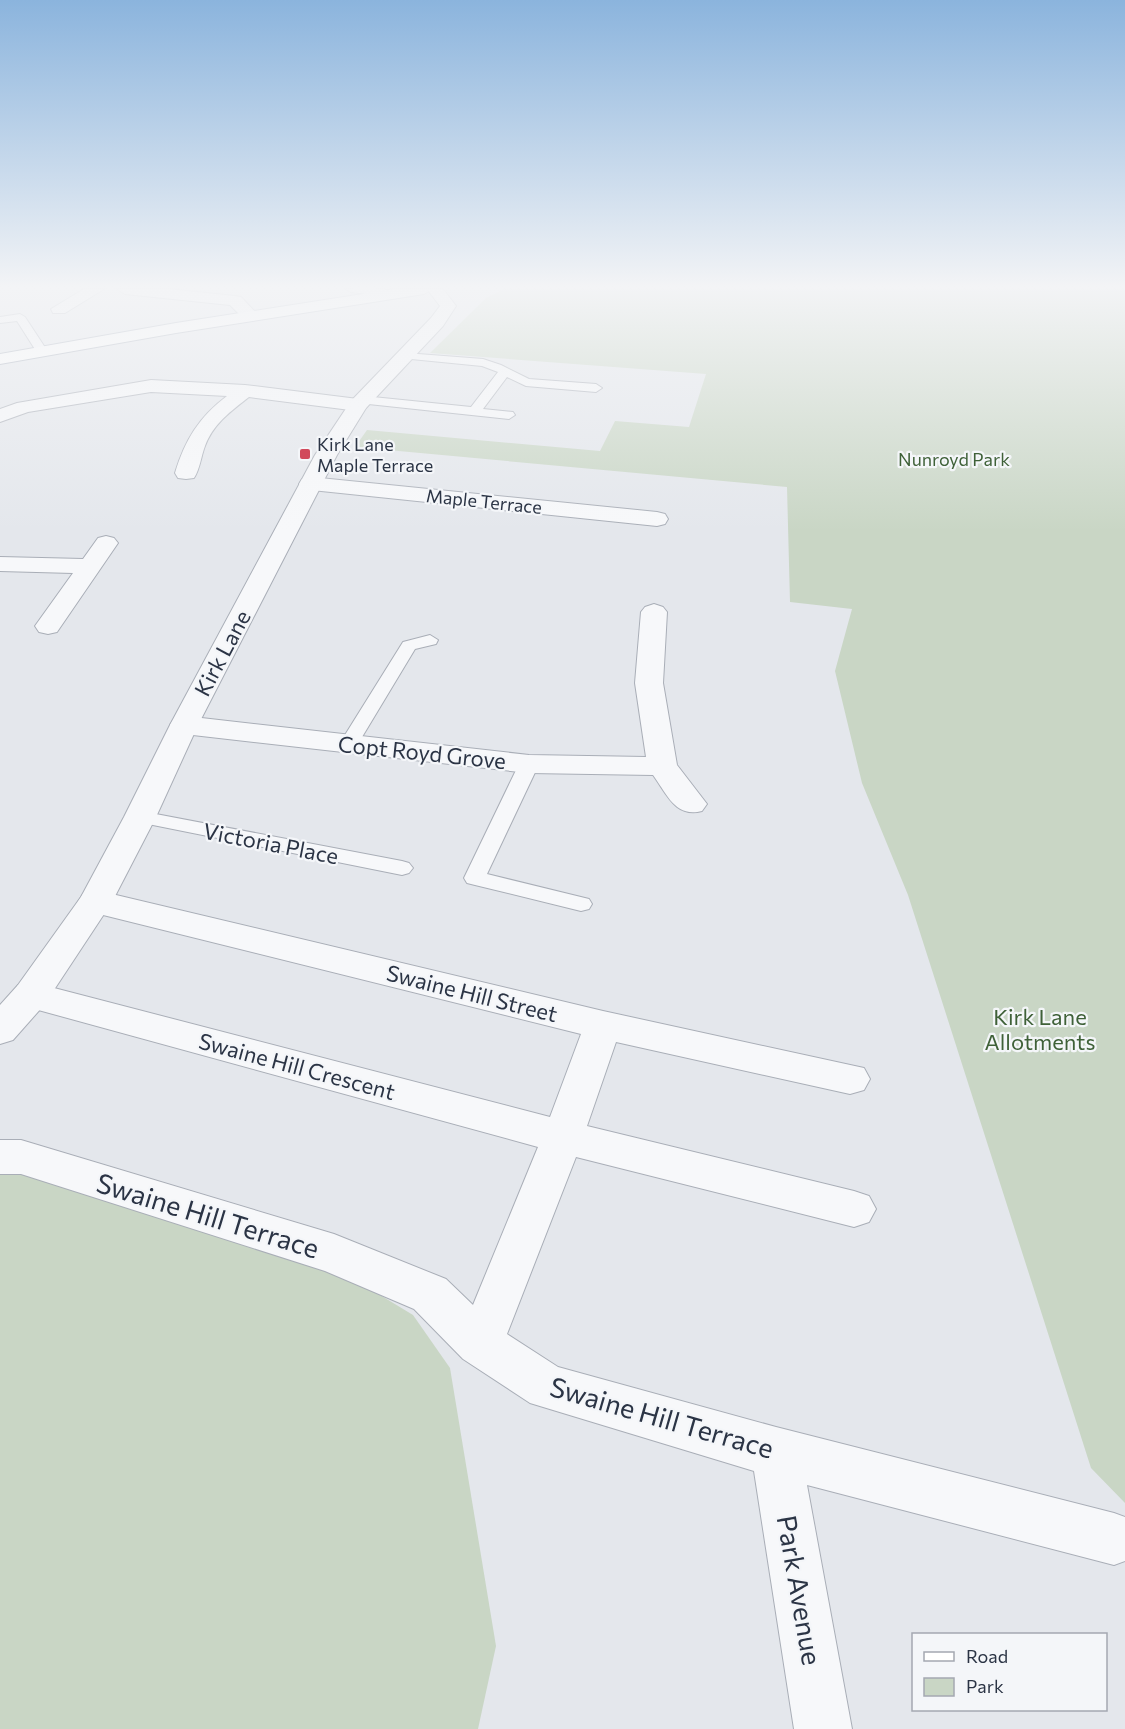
<svg xmlns="http://www.w3.org/2000/svg" width="1125" height="1729" font-family="Commissioner,sans-serif">
<style>
.green{fill:#c9d6c5}
.lines{fill:none;stroke-linecap:round;stroke-linejoin:round}
.service-casing{stroke:#a9aeb7;stroke-width:2}
.minor-casing{stroke:#a9aeb7;stroke-width:2}
.tertiary-casing{stroke:#a9aeb7;stroke-width:2}
.primary-casing{stroke:#a3abb8;stroke-width:2}
.service{fill:#f7f8fa;fill-rule:evenodd}
.minor{fill:#f7f8fa;fill-rule:evenodd}
.tertiary{fill:#f7f8fa;fill-rule:evenodd}
.primary{fill:#fff;fill-rule:evenodd}
.poi-dot{fill:#d1495b;stroke:#f4f6f9;stroke-width:2}
.labels{text-anchor:middle;dominant-baseline:central;stroke-width:4.5;stroke-linejoin:round;paint-order:stroke}
.far-poi-label{font-size:18px;fill:#2b3445;stroke:#f4f6f9;text-anchor:start}
.far-park-label{font-size:18px;fill:#3f6138;stroke:#f4f6f9}
.far-street-label{font-size:18px;fill:#2b3445;stroke:#f4f6f9}
.street-label{font-size:22px;fill:#2b3445;stroke:#f4f6f9}
.park-label{font-size:22px;fill:#3f6138;stroke:#f4f6f9}
.near-street-label{font-size:27px;fill:#2b3445;stroke:#f4f6f9}
</style>
<rect width="100%" height="100%" fill="#e4e7ec"/>
<g class="green">
<polygon points="504,289 1125,289 1125,1503 1091,1468 908,895 862,783 835,671 852,609 790,602 787,487 355,447 367,430 600,451 615,421 689,427 706,374 430,353 486,298"/>
<polygon points="6,1168 352,1278 413,1315 450,1368 496,1646 478,1729 0,1729 0,1170"/>
</g>
<g class="lines">
<g class="service-casing">
<g id="service">
<path d="M346 289C360 288 384 286 396 294L391 297 351 292Z"/>
<polygon points="20,314 25,317 48,352 46,354 38,354 17,321 0,323 0,317"/>
<polygon points="405,353 483,359 501,365 529,379 596,384 602,388 596,392 526,386 507,377 483,409 513,412 515,415 509,419 359,403 357,400 359,397 363,396 471,407 498,372 482,366 401,358 401,354"/>
<polygon points="430,635 438,640 436,644 415,649 356,747 342,747 340,743 403,642"/>
<polygon points="529,758 536,760 539,764 487,874 589,899 592,904 589,909 581,911 475,885 467,883 464,878 519,764 522,760"/>
<polygon points="140,811 402,861 409,863 413,868 409,873 402,875 133,821 130,817 133,813"/>
</g>
</g>
<g class="minor-casing">
<g id="minor">
<polygon points="84,289 104,289 65,313 53,313 51,309"/>
<polygon points="117,289 168,289 235,296 241,297 259,316 257,320 245,320 230,305 125,294"/>
<path d="M151 380 245 385 358 399 365 401 368 405 365 409 358 411 249 397C231 411 213 424 205 446 201 456 200 469 194 478L186 479 178 478 175 473C185 440 199 417 227 396L151 392 28 412 0 422V409L17 403Z"/>
<polygon points="310,477 657,512 665,514 668,519 665,524 657,526 302,489 299,484 302,479"/>
<polygon points="106,536 114,538 118,543 57,632 48,634 39,632 35,626 73,573 0,571 0,557 83,559 98,538"/>
<path d="M654 604 663 607 667 612 663 683 677 765 707 804 702 811C675 818 667 794 653 775L529 773 184 734 174 731 170 725 174 719 184 716 529 755 646 757 635 683 641 612 645 607Z"/>
<polygon points="95,890 603,1011 864,1068 870,1079 864,1090 850,1094 616,1042 587,1126 854,1191 869,1196 876,1209 869,1222 854,1227 576,1157 507,1334 558,1367 776,1427 1114,1513 1125,1517 1125,1561 1114,1565 807,1485 852,1729 794,1729 754,1471 530,1403 463,1359 414,1309 325,1271 21,1174 0,1174 0,1140 21,1140 334,1234 446,1279 473,1305 538,1147 31,1008 18,1005 13,995 18,985 31,982 550,1117 581,1034 83,910 78,902 83,894"/>
</g>
</g>
<g class="tertiary-casing">
<polygon id="tertiary" points="427,289 443,289 456,306 443,326 366,408 337,455 198,725 156,817 112,902 44,1005 13,1040 0,1044 0,1005 18,985 81,897 124,817 170,725 315,455 351,401 431,318 440,306"/>
</g>
<g class="primary-casing">
<polygon id="primary" points="395,289 432,289 424,294 176,333 0,364 0,354 176,323"/>
</g>
<use href="#service" class="service"/>
<use href="#minor" class="minor"/>
<use href="#tertiary" class="tertiary"/>
<use href="#primary" class="primary"/>
</g>
<linearGradient id="sky" x2="0" y2="1"><stop stop-color="#8bb4dd"/><stop offset="0.54" stop-color="#f3f4f6"/><stop offset="1" stop-color="#f3f4f6" stop-opacity="0"/></linearGradient>
<rect width="1125" height="531" fill="url(#sky)"/>
<rect class="poi-dot" x="299" y="448" width="12" height="12" rx="3"/>
<g class="labels">
<g class="far-poi-label">
<text x="317" y="444">Kirk Lane<tspan x="317" dy="21">Maple Terrace</tspan></text>
</g>
<g class="far-park-label">
<text x="954" y="459">Nunroyd Park</text>
</g>
<g class="far-street-label">
<text transform="translate(484 501) rotate(6)">Maple Terrace</text>
</g>
<g class="street-label">
<text transform="translate(222 653) rotate(-62)">Kirk Lane</text>
<text transform="translate(422 752) rotate(6)">Copt Royd Grove</text>
<text transform="translate(271 843) rotate(11)">Victoria Place</text>
<text transform="translate(472 993) rotate(14)">Swaine Hill Street</text>
<text transform="translate(297 1066) rotate(15)">Swaine Hill Crescent</text>
</g>
<g class="park-label">
<text x="1040" y="1016">Kirk Lane<tspan x="1040" dy="25">Allotments</tspan></text>
</g>
<g class="near-street-label">
<text transform="translate(208 1215) rotate(17)">Swaine Hill Terrace</text>
<text transform="translate(662 1417) rotate(16)">Swaine Hill Terrace</text>
<text transform="translate(800 1590) rotate(80)">Park Avenue</text>
</g>
</g>
<rect x="912" y="1633" width="195" height="78" fill="#f4f6f9" stroke="#a4a8b1" stroke-width="1.5"/>
<rect x="924" y="1652" width="30" height="9" fill="#ffffff" stroke="#a4a8b1" stroke-width="1.5"/>
<text x="966" y="1663" font-size="18" fill="#2b3445">Road</text>
<rect x="924" y="1678" width="30" height="18" fill="#c9d6c5" stroke="#a4a8b1" stroke-width="1.5"/>
<text x="966" y="1693" font-size="18" fill="#2b3445">Park</text>
</svg>
